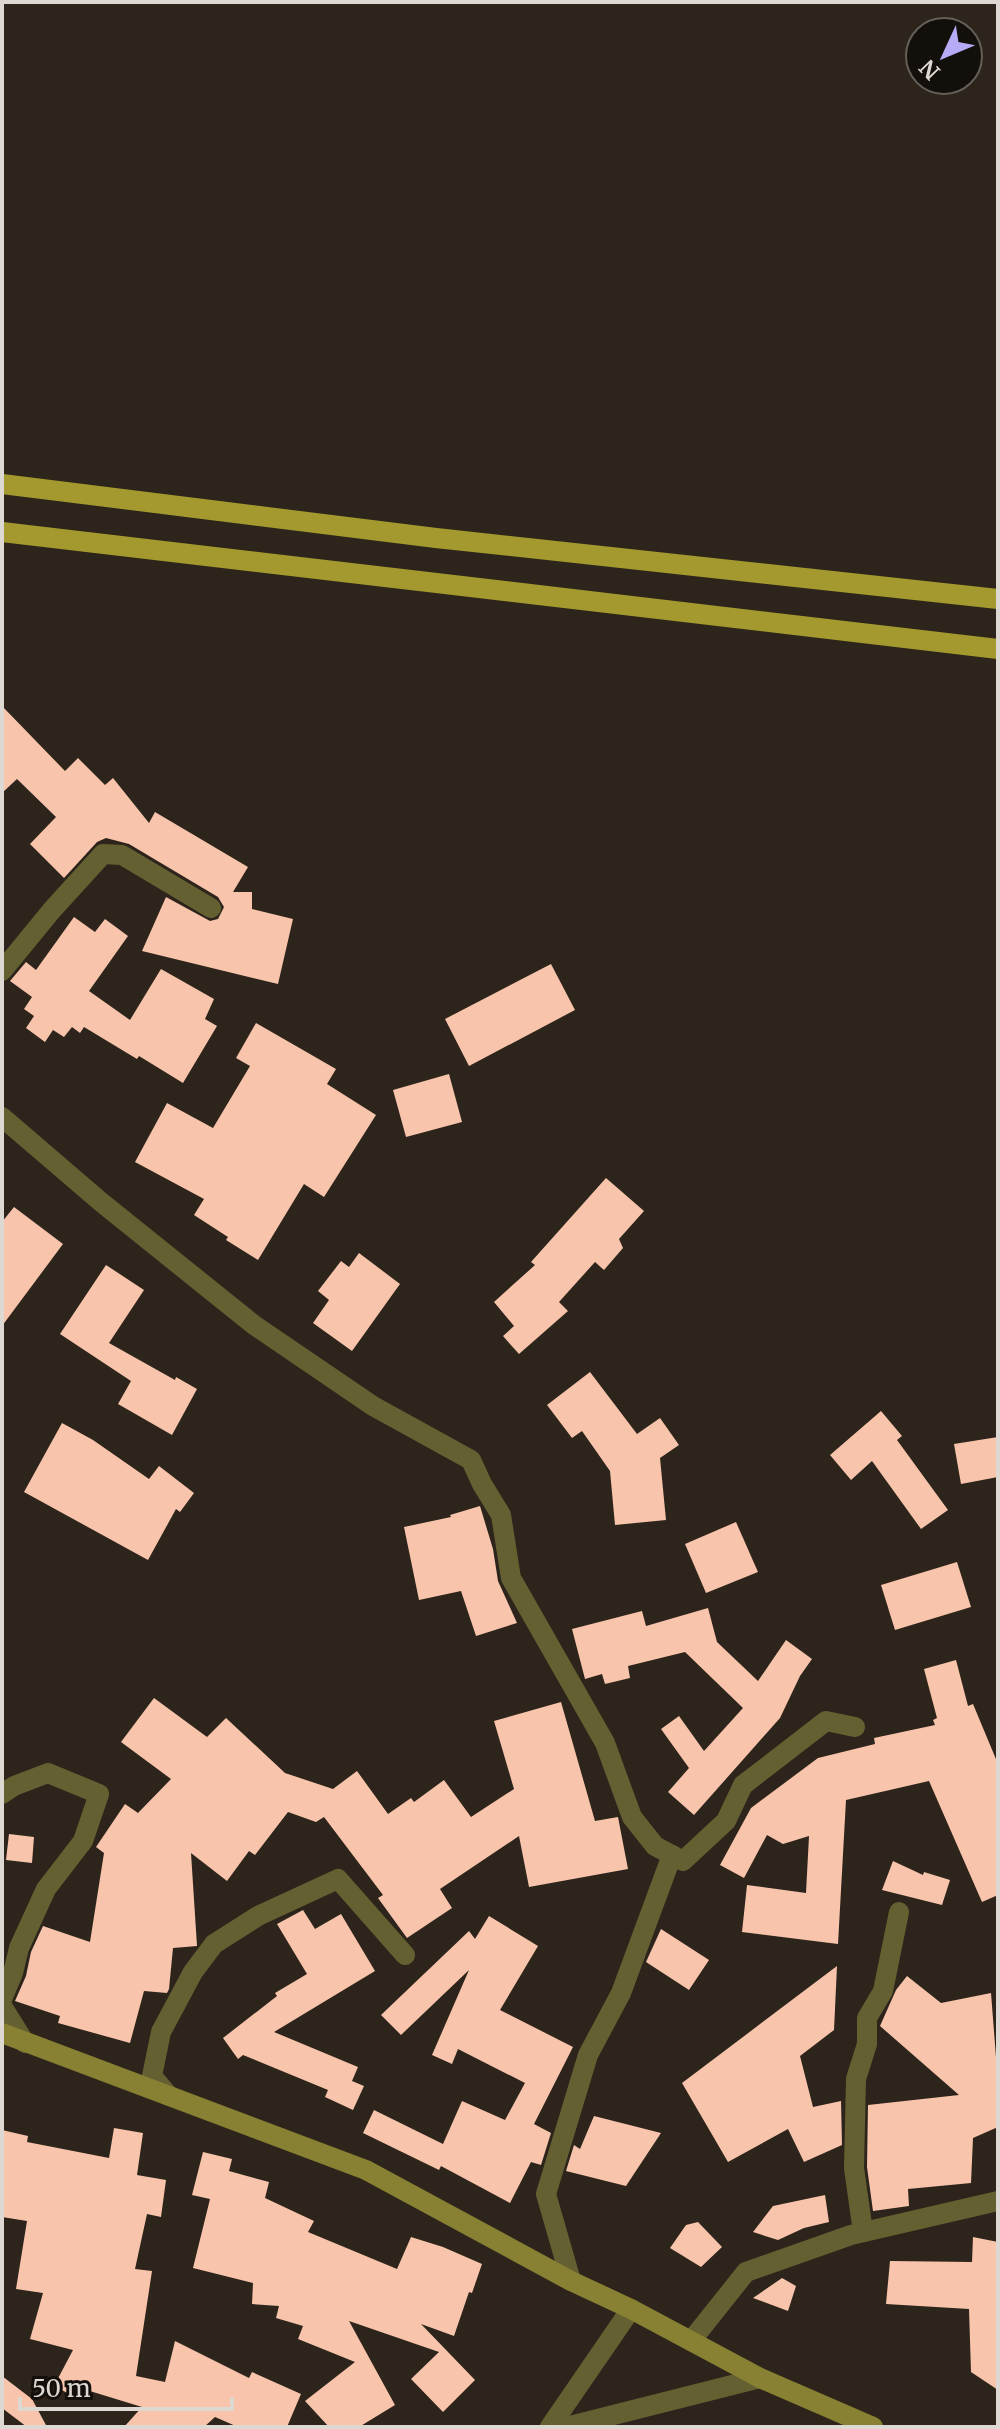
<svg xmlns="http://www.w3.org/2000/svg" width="1000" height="2429" font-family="Merriweather,serif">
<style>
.building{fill:#f9c4ac}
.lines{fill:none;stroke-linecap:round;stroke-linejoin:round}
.street{stroke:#656032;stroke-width:20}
.secondary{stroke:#888032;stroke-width:20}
.primary{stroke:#a3992e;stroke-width:20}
</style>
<rect width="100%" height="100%" fill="#2d251b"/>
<g class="building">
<polygon points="2,706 65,771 78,758 105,785 113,778 149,823 155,812 248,867 233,892 252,892 252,909 293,919 278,984 142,951 166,897 210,921 218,919 224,907 218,897 129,844 106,838 97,842 64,878 30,844 56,817 17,779 2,793"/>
<polygon points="74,917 95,932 105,919 128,936 89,991 130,1020 161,969 214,999 205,1019 217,1026 183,1083 139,1056 137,1059 84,1027 80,1033 72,1027 64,1037 53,1030 45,1042 26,1028 34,1016 24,1009 32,997 10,981 26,962 36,970"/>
<polygon points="551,964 575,1010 469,1066 445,1019"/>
<polygon points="256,1023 336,1069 327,1084 376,1115 324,1197 304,1184 258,1260 226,1240 228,1237 194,1215 204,1199 135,1162 167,1103 213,1128 250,1066 236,1058"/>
<polygon points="449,1074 462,1122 406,1137 393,1090"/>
<polygon points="606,1178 644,1211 619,1239 623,1248 604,1270 595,1262 559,1302 568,1311 519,1354 503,1336 514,1326 494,1302 535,1265 531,1262"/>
<polygon points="14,1207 63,1244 2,1326 2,1222"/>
<polygon points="359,1253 400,1284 352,1351 313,1323 329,1300 318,1291 341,1261 349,1267"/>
<polygon points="106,1265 144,1290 109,1343 175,1380 176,1377 197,1389 172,1435 118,1404 131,1381 60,1334"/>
<polygon points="590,1372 637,1434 660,1418 679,1445 660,1458 666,1520 615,1525 610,1471 582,1431 572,1438 547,1405"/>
<polygon points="881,1411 902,1436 897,1440 948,1510 921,1529 872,1461 851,1480 830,1455"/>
<polygon points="62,1423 93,1440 149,1479 159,1466 194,1493 180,1512 176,1509 148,1560 24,1492"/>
<polygon points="998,1437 998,1477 961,1484 954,1444"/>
<polygon points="480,1506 493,1549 498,1581 517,1623 476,1636 461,1591 419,1600 404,1527 451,1517 450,1515"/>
<polygon points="736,1522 758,1572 706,1593 685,1544"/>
<polygon points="957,1562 971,1607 895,1630 881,1585"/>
<polygon points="708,1608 717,1642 758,1681 786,1640 812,1659 800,1676 780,1718 694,1815 668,1792 689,1768 661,1729 679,1716 704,1751 743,1708 685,1652 628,1666 630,1678 605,1684 602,1674 585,1679 572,1629 642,1611 646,1626"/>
<polygon points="956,1660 968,1706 973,1704 998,1764 998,1895 982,1902 929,1781 846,1800 838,1944 742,1932 747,1885 806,1893 809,1836 783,1844 767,1835 744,1878 720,1865 751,1808 818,1758 875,1744 874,1738 935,1725 933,1720 937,1718 924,1669"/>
<polygon points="154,1698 207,1737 226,1718 285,1773 333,1789 357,1771 388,1814 411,1798 414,1802 444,1780 471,1817 514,1789 494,1721 561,1702 595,1821 618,1817 628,1869 529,1887 519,1836 440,1889 452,1908 407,1938 378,1898 383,1895 324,1817 316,1822 288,1812 255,1855 249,1851 227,1881 191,1853 197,1946 173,1948 169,1989 167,1993 144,1991 130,2043 58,2023 60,2016 15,2001 26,1976 31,1952 43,1926 90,1942 104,1853 96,1847 125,1804 138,1813 171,1779 121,1742"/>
<polygon points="9,1834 34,1837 32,1863 6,1860"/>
<polygon points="893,1861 923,1875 924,1872 950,1880 942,1905 882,1890"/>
<polygon points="303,1910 315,1929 341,1914 375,1971 274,2032 358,2067 352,2081 364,2086 353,2110 325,2097 328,2090 243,2055 238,2059 223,2038 277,1996 275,1993 307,1974 277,1924"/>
<polygon points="489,1916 538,1946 500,2010 573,2047 534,2124 551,2133 541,2165 531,2162 510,2203 441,2166 439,2170 363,2133 374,2110 443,2144 462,2101 505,2120 525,2083 458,2049 452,2064 432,2055 469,1970 401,2035 381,2015 469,1931 475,1939"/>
<polygon points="661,1929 709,1960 689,1990 646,1962"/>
<polygon points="837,1966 834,2030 800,2056 813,2107 841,2101 842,2145 804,2162 788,2129 728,2162 682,2083"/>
<polygon points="907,1976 941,2003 991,1993 998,2083 998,2127 973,2138 971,2183 908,2189 909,2206 873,2211 867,2167 868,2105 959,2095 880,2026 896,1990"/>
<polygon points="594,2116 661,2133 626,2186 566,2171 574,2145 580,2149"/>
<polygon points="114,2128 143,2133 137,2175 166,2180 161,2217 147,2214 135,2269 152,2271 136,2376 165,2382 175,2341 249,2378 252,2372 301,2394 287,2427 238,2427 215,2417 204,2427 124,2427 142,2407 80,2388 75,2397 54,2386 73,2350 30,2339 43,2293 16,2289 27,2221 2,2217 2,2130 28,2136 27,2142 109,2158"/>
<polygon points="203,2152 232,2159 229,2171 269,2182 265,2198 314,2221 308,2232 397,2269 411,2237 443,2247 482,2264 472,2293 469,2292 454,2336 421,2324 475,2380 443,2412 411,2379 439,2352 349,2321 395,2405 359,2427 329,2427 305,2401 355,2362 298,2339 303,2326 276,2318 279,2306 252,2304 253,2283 193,2268 210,2199 192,2195"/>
<polygon points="825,2195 829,2222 804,2228 778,2240 753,2232 773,2206"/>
<polygon points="698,2222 722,2247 701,2267 670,2248 686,2225"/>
<polygon points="973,2237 998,2242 998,2390 971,2372 969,2309 886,2304 890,2261 972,2262"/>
<polygon points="782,2278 796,2286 788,2311 753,2298"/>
<polygon points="2,2376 32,2399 47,2427 27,2427 2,2408"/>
</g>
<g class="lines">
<g class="street">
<polyline points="2,971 52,910 103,854 122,855 211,908"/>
<polyline points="2,1117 101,1202 254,1325 373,1406 471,1460 482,1484 501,1515 511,1578 605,1743 632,1817 655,1846 683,1861 726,1821 743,1785 826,1721 855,1727"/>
<polyline points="2,1794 14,1786 48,1773 99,1794 83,1841 46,1889 19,1948 13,1973 2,1999"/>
<polyline points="2,2006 25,2043"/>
<polyline points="169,2096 152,2076 161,2032 193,1972 214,1944 258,1916 338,1879 405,1955"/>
<polyline points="863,2232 854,2168 856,2079 867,2044 867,2018 883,1991 899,1912"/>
<polyline points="571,2281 546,2194 588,2055 621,1993 672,1855"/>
<polyline points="691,2341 746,2272 851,2235 998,2201"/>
<polyline points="550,2427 631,2309"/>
<polyline points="566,2427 760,2378"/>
</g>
<polyline class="secondary" points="2,2033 366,2170 571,2281 631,2309 760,2378 873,2427"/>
<g class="primary">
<polyline points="2,484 436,538 998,599"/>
<polyline points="2,532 998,649"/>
</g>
</g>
<rect width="1000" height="2429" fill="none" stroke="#ddd8d1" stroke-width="8"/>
<g transform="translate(944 56) rotate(226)"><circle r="38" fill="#130f0b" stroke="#645f5a" stroke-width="2"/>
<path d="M0-6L14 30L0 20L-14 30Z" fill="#b7abf8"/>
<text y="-12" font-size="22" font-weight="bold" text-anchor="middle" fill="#ddd8d1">N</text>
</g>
<path d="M20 2397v12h212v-12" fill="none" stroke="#ddd8d1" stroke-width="4"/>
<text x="32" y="2397" font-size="24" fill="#ddd8d1" stroke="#130f0b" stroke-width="6" paint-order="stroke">50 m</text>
</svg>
